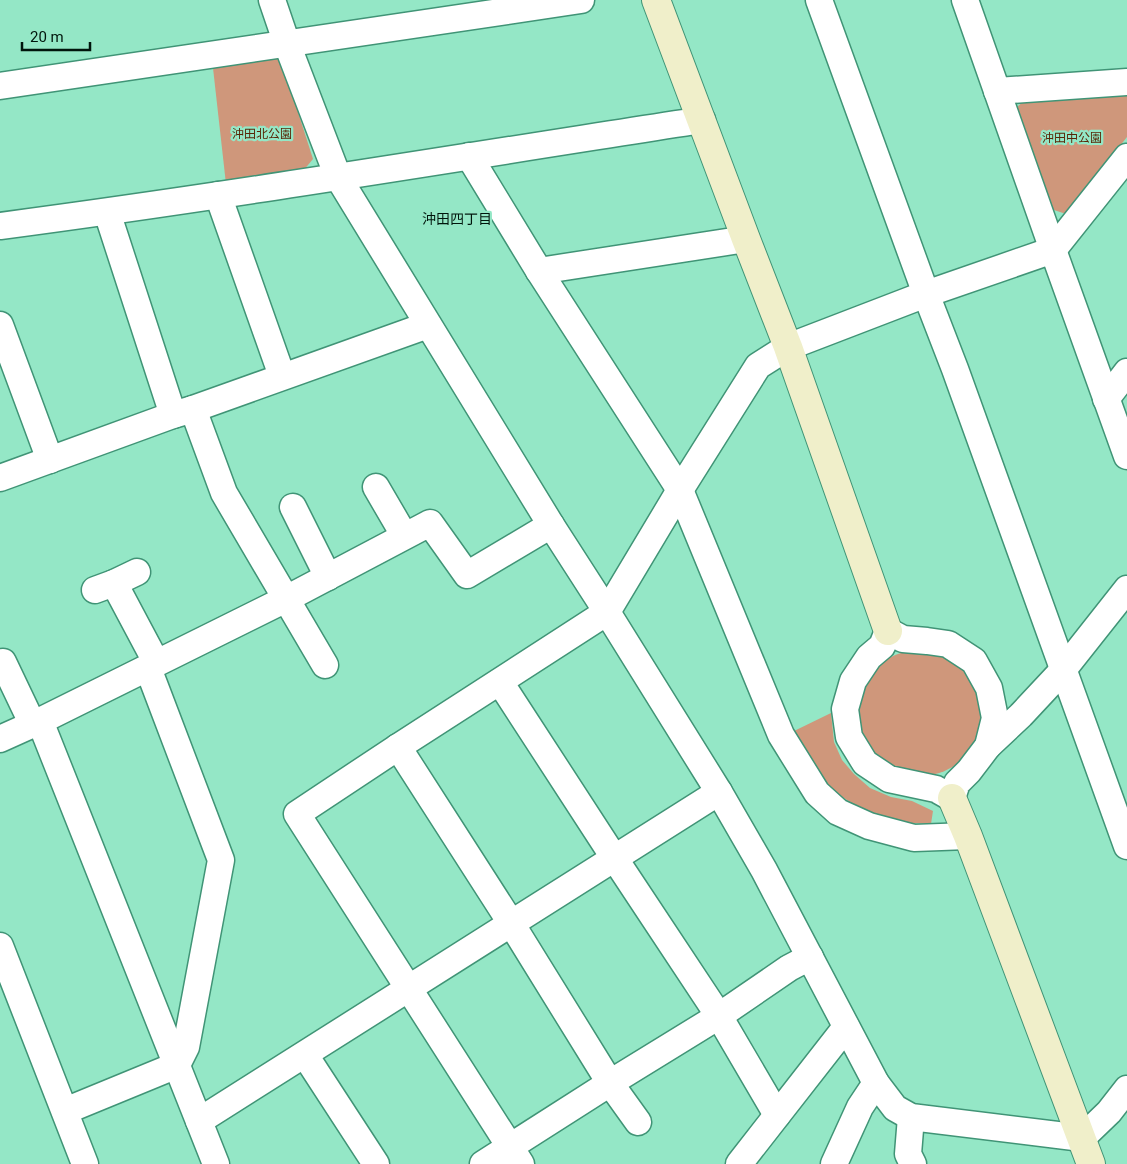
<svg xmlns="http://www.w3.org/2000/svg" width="1127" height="1164" font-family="Roboto,'Noto Sans JP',sans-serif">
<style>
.green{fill:#cf977b}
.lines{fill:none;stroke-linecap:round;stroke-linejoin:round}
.street-casing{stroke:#409476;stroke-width:29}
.secondary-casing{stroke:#409476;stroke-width:30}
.street{stroke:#fff;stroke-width:26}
.secondary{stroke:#f0efca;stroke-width:28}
.labels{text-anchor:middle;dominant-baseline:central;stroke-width:4.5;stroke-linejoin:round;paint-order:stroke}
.park-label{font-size:12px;fill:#582607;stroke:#94e7c6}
.neighbourhood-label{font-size:14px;fill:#00150c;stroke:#94e7c6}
</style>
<rect width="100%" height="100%" fill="#94e7c6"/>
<g class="green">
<polygon points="275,58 282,62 313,159 303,171 226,184 213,68"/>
<polygon points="1127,90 1127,137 1066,214 1051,209 1015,109 1027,98"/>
<circle cx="920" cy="713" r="63"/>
<path d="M831 713 834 742 842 760 854 774 870 788 891 797 912 801 933 811 931 824C919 823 907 824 896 821 864 814 833 794 811 769 804 760 797 742 792 732Z"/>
</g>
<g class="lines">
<g class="street-casing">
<g id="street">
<polyline points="272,0 287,44 338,177 551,525 607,612 719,792 764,870 876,1083 895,1108 911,1117 1082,1138 1109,1112 1127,1089"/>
<polyline points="819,0 926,294 955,369 1127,846"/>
<polyline points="965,0 1053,250 1127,456"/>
<polyline points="0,86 581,0"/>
<polyline points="997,91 1127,82"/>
<polyline points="469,156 539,271 680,490 781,735 817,793 838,812 869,826 914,838 968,836"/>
<polyline points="218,195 282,376"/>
<polyline points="107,212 173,415"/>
<path d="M0 226C235 195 468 156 702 120"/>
<polyline points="539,271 746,239"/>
<polyline points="0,325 50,460"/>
<polyline points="1106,399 1127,372"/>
<polyline points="193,409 224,493 325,665"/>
<polyline points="0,478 173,415 193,409 428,325"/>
<polyline points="376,487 404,535"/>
<polyline points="293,507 328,577"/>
<polyline points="114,583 156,662"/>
<polyline points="95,590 114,583 137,572"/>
<polygon points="888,631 903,639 927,641 948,644 974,661 989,688 995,718 988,746 969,771 957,783 952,798 936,789 889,779 865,763 849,737 845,709 853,681 869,657 882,646"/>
<polyline points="3,662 33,725"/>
<polyline points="500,682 615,859 719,1016 777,1115"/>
<polyline points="40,721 216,1164"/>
<polyline points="0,739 40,721 286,599 430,523 467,575 551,525"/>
<polyline points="988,746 1021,715 1063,670 1127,589"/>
<polyline points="398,747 511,923 610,1083 638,1122"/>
<polyline points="0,946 85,1164"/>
<polyline points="305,1055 376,1164"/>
<polyline points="65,1111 177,1065 186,1047 221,860 148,668"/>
<polyline points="911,1117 908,1154 913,1164"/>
<polyline points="199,1121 719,792"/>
<polyline points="483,1164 610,1083 719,1016 789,968 810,957"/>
<polyline points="521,1164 297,814 398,747 607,612 680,490 758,366 788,347 926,294 1053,250 1127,157"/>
<polyline points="739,1164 846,1027"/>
<polyline points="834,1164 860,1107 876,1083"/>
</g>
</g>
<g class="secondary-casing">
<g id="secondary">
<polyline points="656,0 746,239 788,347 888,631"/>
<polyline points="952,798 968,836 1091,1164"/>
</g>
</g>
<use href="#street" class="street"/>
<use href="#secondary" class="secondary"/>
</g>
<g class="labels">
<g class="park-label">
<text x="262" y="134">沖田北公園</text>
<text x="1072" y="138">沖田中公園</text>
</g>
<g class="neighbourhood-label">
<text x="457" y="219">沖田四丁目</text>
</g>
</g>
<path d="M22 42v8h68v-8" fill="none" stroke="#00150c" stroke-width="2.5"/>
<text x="30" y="42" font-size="15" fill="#00150c" stroke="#94e7c6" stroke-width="4" paint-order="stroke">20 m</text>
</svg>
